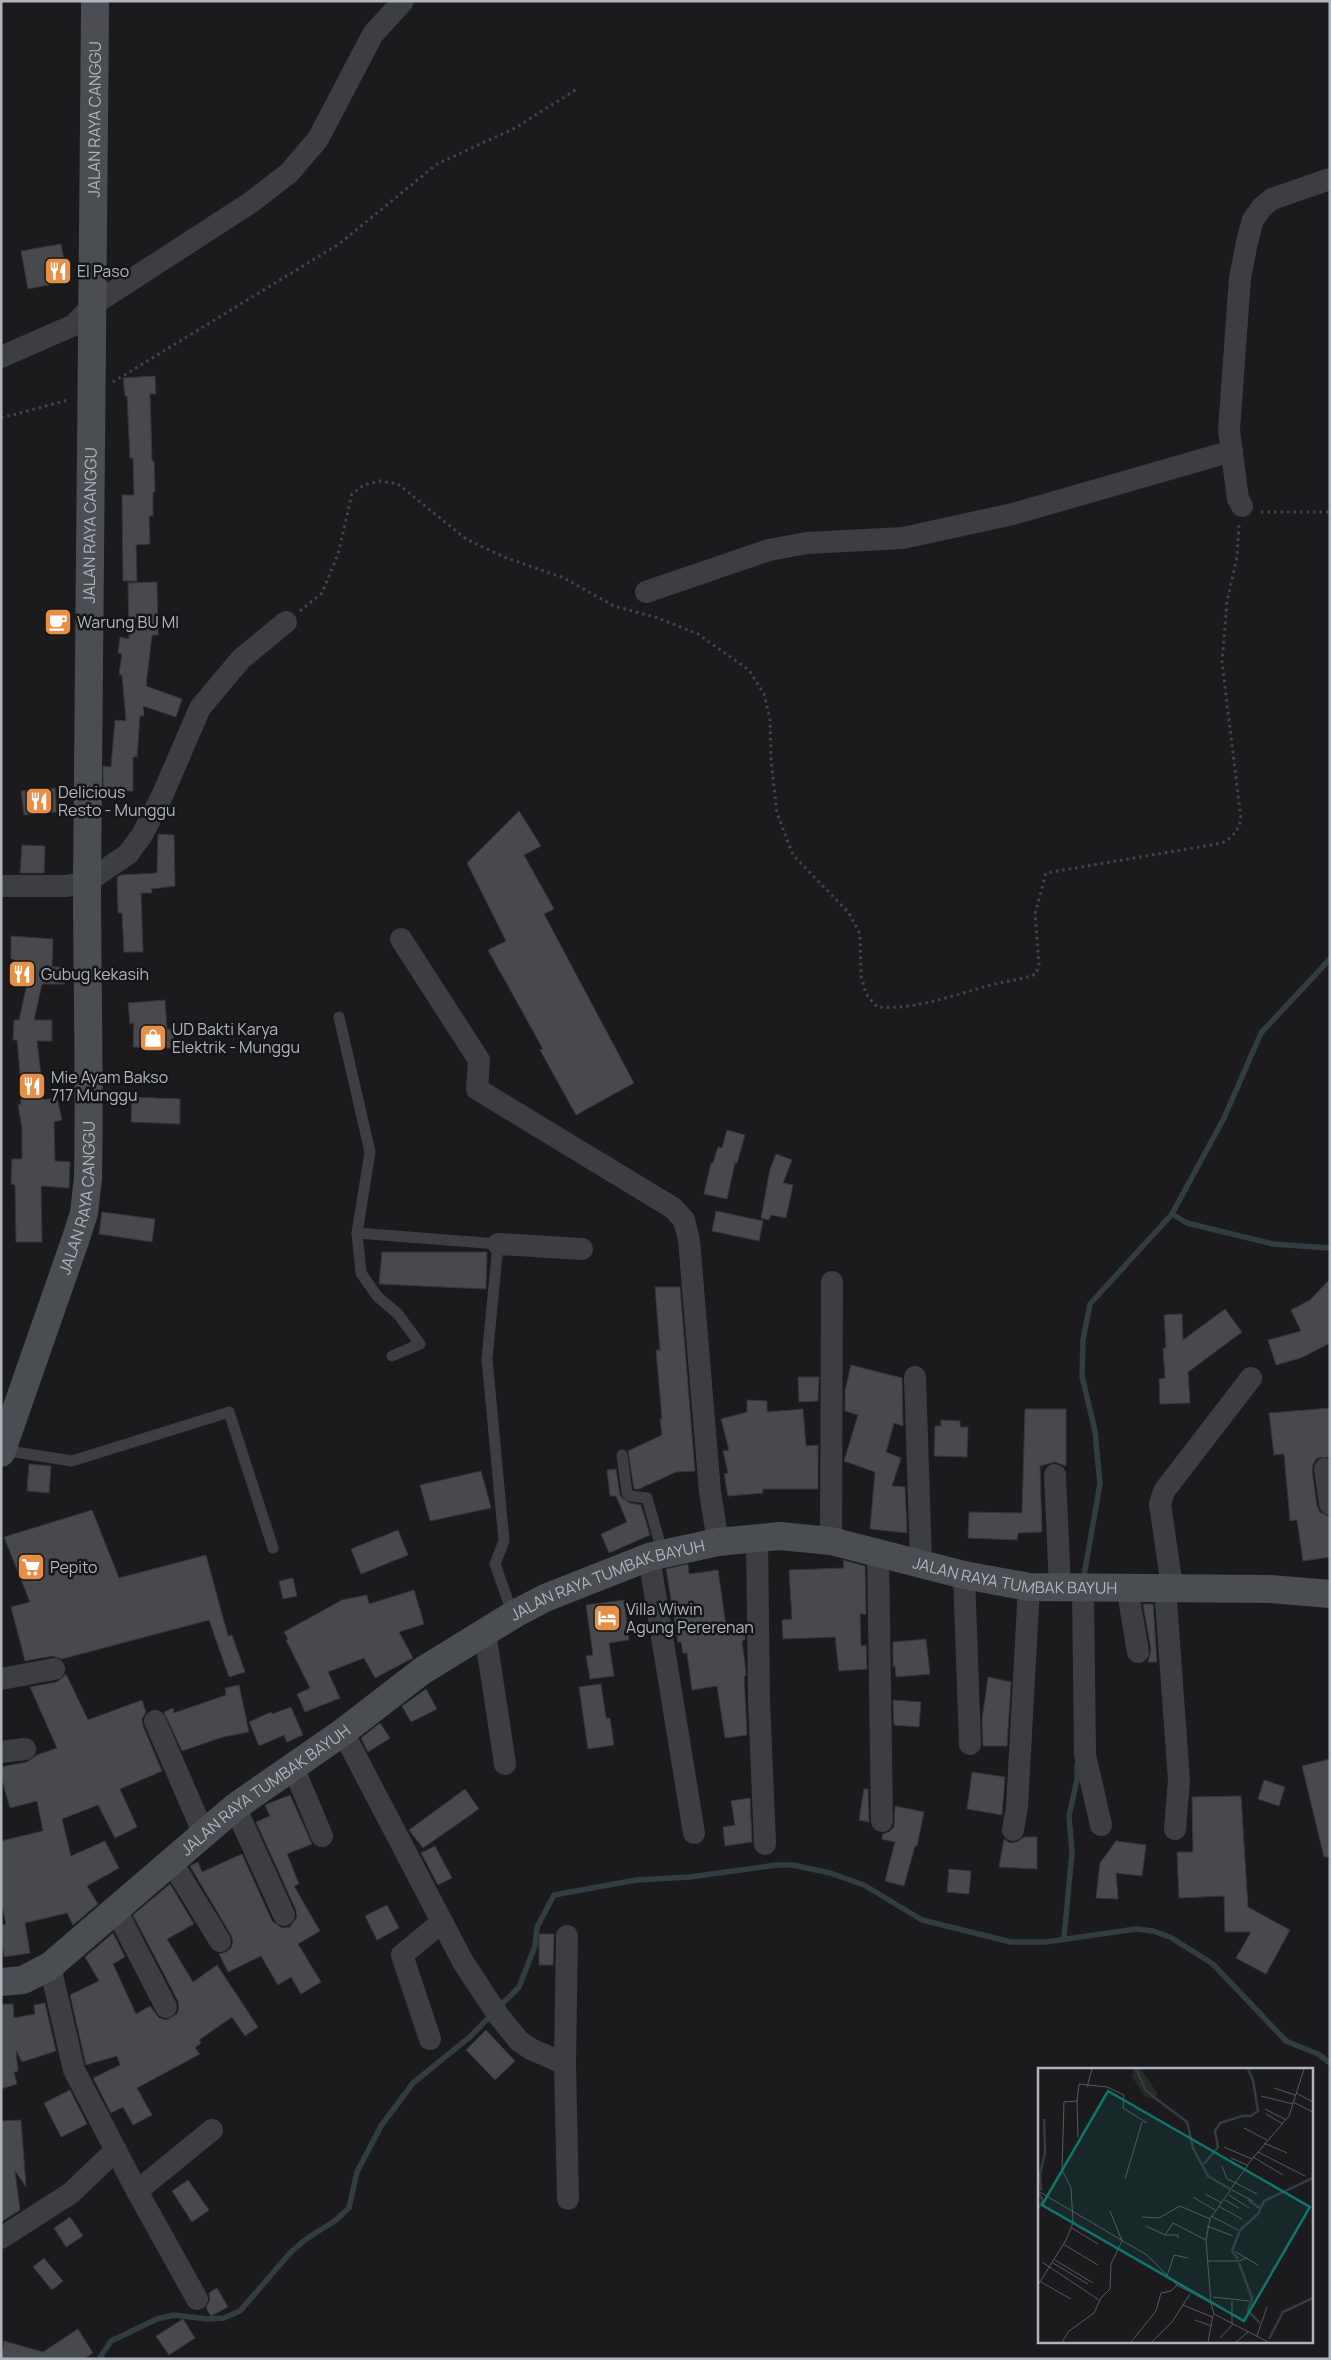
<svg xmlns="http://www.w3.org/2000/svg" width="1331" height="2360" font-family="Manrope,sans-serif">
<style>
.lines{fill:none;stroke-linecap:round;stroke-linejoin:round}
.stream{stroke:#313d41;stroke-width:5.5}
.building{fill:#48494d;stroke:#353639}
.path{stroke:#424549;stroke-width:3;stroke-dasharray:2.5 4;stroke-linecap:butt}
.lane{stroke:#3c3e42;stroke-width:11}
.street{stroke:#3c3e42;stroke-width:22}
.secondary{stroke:#4a4e52;stroke-width:28}
.labels{text-anchor:middle;dominant-baseline:central;stroke-width:5;stroke-linejoin:round;paint-order:stroke}
.street-label{font-size:16px;fill:#aeb5bc;stroke:#161618}
.poi-label{font-size:16px;fill:#aeb5bc;stroke:#161618;text-anchor:start}
.inset-river{fill:none;stroke:#313d41;stroke-width:2.5}
.inset-road{fill:none;stroke:#56595d;stroke-width:1}
.view{fill:#0f766e;fill-opacity:0.15;stroke:#0f766e;stroke-width:2.5}
.inset-edge{fill:none;stroke:#aeb5bc;stroke-width:2.5}
</style>
<rect width="100%" height="100%" fill="#1b1b1d"/>
<g class="lines">
<g class="stream">
<polyline points="1172,1214 1187,1223 1273,1244 1330,1248"/>
<polyline points="1083,1581 1100,1484 1095,1431 1082,1376 1083,1340 1090,1304 1172,1214 1224,1118 1261,1033 1330,959"/>
<polyline points="1064,1938 1072,1852 1069,1816 1077,1780 1077,1764"/>
<polyline points="498,2008 519,1987 535,1946 537,1927 554,1895 636,1880 690,1877 776,1865 793,1865 830,1873 864,1885 922,1920 1011,1942 1046,1942 1136,1929 1153,1931 1170,1937 1213,1964 1286,2041 1318,2054 1330,2063"/>
<polyline points="99,2359 111,2341 157,2319 174,2315 208,2319 224,2318 240,2311 290,2253 306,2239 336,2220 349,2208 357,2172 381,2126 413,2083 471,2036 491,2015"/>
</g>
</g>
<g class="building">
<polygon points="61,244 68,281 28,289 21,251"/>
<polygon points="155,376 156,394 150,394 152,461 154,461 155,492 153,492 153,516 149,516 150,544 136,545 137,581 123,581 122,495 134,495 133,458 130,458 127,396 125,396 123,378"/>
<polygon points="157,582 158,635 152,635 146,686 182,699 176,717 143,706 144,716 140,716 137,757 133,757 133,791 103,791 103,766 111,767 115,720 126,721 122,675 119,675 122,654 118,653 120,637 129,639 128,583"/>
<polygon points="55,788 57,812 24,815 21,791"/>
<polygon points="519,811 541,846 524,855 554,909 544,914 634,1083 576,1115 540,1050 543,1049 488,950 506,941 467,863"/>
<polygon points="158,834 174,835 175,886 151,889 152,893 141,893 143,952 124,952 122,913 118,913 117,877 121,875 157,873"/>
<polygon points="22,845 45,846 44,873 20,873"/>
<polygon points="11,936 53,939 52,967 64,967 65,984 42,984 34,1020 52,1020 52,1041 37,1041 44,1100 57,1097 62,1120 54,1122 55,1161 70,1162 69,1188 41,1186 42,1242 16,1242 15,1185 11,1184 12,1159 22,1159 22,1128 18,1105 21,1104 20,1073 17,1040 13,1040 14,1020 19,1020 27,984 14,985 14,959 11,959"/>
<polygon points="165,1000 167,1029 174,1030 173,1048 133,1047 134,1023 130,1024 128,1003"/>
<polygon points="132,1097 180,1099 180,1124 131,1122"/>
<polygon points="727,1130 745,1135 737,1163 735,1163 727,1199 704,1194 711,1163 713,1163 718,1147 722,1148"/>
<polygon points="776,1154 792,1160 783,1183 793,1185 786,1218 771,1215 769,1220 761,1218 770,1169"/>
<polygon points="716,1211 763,1221 759,1241 712,1231"/>
<polygon points="102,1212 155,1219 152,1242 99,1234"/>
<polygon points="382,1252 487,1252 486,1289 379,1284"/>
<polygon points="1330,1279 1330,1343 1301,1358 1276,1365 1268,1340 1301,1331 1291,1310 1310,1300"/>
<polygon points="655,1287 680,1287 695,1471 676,1472 639,1489 634,1489 628,1451 662,1435 660,1419 662,1419 656,1350 660,1350"/>
<polygon points="1225,1309 1242,1332 1188,1372 1190,1403 1160,1404 1159,1379 1165,1378 1163,1348 1166,1348 1164,1315 1182,1314 1183,1340"/>
<polygon points="851,1365 902,1378 903,1426 894,1423 886,1452 901,1458 892,1486 905,1487 907,1533 870,1529 875,1472 844,1461 858,1415 845,1411 845,1391"/>
<polygon points="798,1377 819,1377 818,1401 799,1402"/>
<polygon points="747,1400 767,1401 767,1412 803,1409 806,1446 818,1445 818,1489 763,1489 763,1493 728,1496 724,1474 728,1473 723,1451 729,1450 721,1419 747,1412"/>
<polygon points="1330,1408 1330,1457 1317,1458 1313,1464 1312,1470 1317,1506 1320,1512 1330,1517 1330,1557 1303,1561 1297,1520 1290,1521 1284,1454 1274,1455 1269,1413"/>
<polygon points="1025,1409 1066,1409 1066,1466 1055,1462 1040,1466 1042,1532 1018,1533 1017,1540 968,1538 969,1512 1022,1513"/>
<polygon points="941,1420 960,1421 960,1427 968,1427 967,1457 934,1456 935,1426 941,1426"/>
<polygon points="29,1464 51,1466 49,1493 27,1491"/>
<polygon points="616,1469 620,1496 630,1503 641,1505 650,1535 609,1553 601,1534 627,1522 616,1496 610,1496 607,1470"/>
<polygon points="481,1471 491,1508 430,1521 420,1485"/>
<polygon points="92,1510 119,1578 206,1555 228,1636 232,1635 245,1672 229,1677 209,1620 62,1659 52,1656 25,1661 11,1607 30,1602 4,1537"/>
<polygon points="398,1530 408,1555 361,1574 351,1549"/>
<polygon points="843,1560 865,1566 866,1614 860,1614 861,1646 866,1645 867,1669 839,1671 835,1637 783,1639 782,1620 792,1619 789,1570 844,1568"/>
<polygon points="688,1564 689,1574 718,1570 726,1626 745,1624 745,1640 742,1641 745,1665 746,1676 744,1676 747,1735 725,1738 717,1686 692,1690 687,1653 683,1653 681,1642 678,1642 666,1569"/>
<polygon points="293,1578 297,1596 283,1599 279,1581"/>
<polygon points="414,1590 424,1624 399,1632 413,1658 375,1678 364,1658 328,1672 340,1698 305,1712 297,1694 310,1688 286,1640 288,1639 284,1632 342,1600 367,1595 369,1604"/>
<polygon points="624,1600 629,1640 609,1643 614,1676 590,1679 586,1656 593,1655 586,1605"/>
<polygon points="1143,1604 1153,1604 1157,1662 1148,1662 1151,1650"/>
<polygon points="926,1639 930,1674 896,1677 895,1666 893,1666 893,1642"/>
<polygon points="66,1674 88,1720 142,1700 146,1712 142,1719 143,1726 162,1771 120,1789 137,1827 115,1838 98,1805 62,1819 71,1856 105,1841 119,1868 87,1886 98,1904 73,1925 67,1913 25,1923 30,1953 4,1957 1,1936 1,1925 6,1924 1,1902 1,1841 43,1831 37,1801 10,1808 1,1777 1,1767 27,1762 37,1755 57,1748 30,1687 57,1682"/>
<polygon points="988,1677 1011,1682 1007,1746 983,1746 982,1720"/>
<polygon points="601,1684 606,1718 610,1718 614,1745 588,1749 579,1687"/>
<polygon points="239,1685 249,1732 223,1737 182,1751 164,1712 173,1708 174,1713 226,1695 225,1688"/>
<polygon points="426,1689 437,1709 411,1722 402,1706"/>
<polygon points="893,1700 921,1702 919,1727 894,1725"/>
<polygon points="291,1707 303,1735 287,1742 284,1735 259,1746 249,1722 271,1712 272,1714"/>
<polygon points="380,1723 390,1738 368,1752 361,1738"/>
<polygon points="1330,1759 1330,1857 1324,1857 1302,1766"/>
<polygon points="972,1772 1005,1777 1002,1815 967,1809"/>
<polygon points="1264,1780 1285,1787 1279,1806 1258,1799"/>
<polygon points="465,1789 479,1809 423,1848 409,1830"/>
<polygon points="864,1789 868,1789 869,1822 859,1820"/>
<polygon points="290,1795 312,1844 287,1854 299,1884 294,1886 320,1931 298,1944 321,1982 301,1994 291,1977 278,1985 261,1956 228,1972 219,1954 226,1952 231,1948 233,1941 231,1935 190,1866 198,1862 202,1872 242,1854 272,1921 282,1928 290,1927 297,1917 296,1910 256,1822 270,1816 265,1805"/>
<polygon points="1241,1796 1248,1907 1290,1930 1266,1974 1236,1958 1251,1932 1225,1932 1224,1896 1179,1898 1177,1852 1193,1852 1192,1797"/>
<polygon points="750,1798 752,1842 725,1846 723,1827 735,1825 731,1801"/>
<polygon points="895,1806 924,1812 917,1846 915,1846 904,1886 885,1881 895,1842 882,1839 883,1834 889,1832 894,1827"/>
<polygon points="1024,1837 1037,1837 1037,1869 999,1867 1004,1839 1010,1843 1017,1842"/>
<polygon points="1116,1841 1146,1845 1142,1876 1116,1873 1118,1899 1096,1898 1100,1863"/>
<polygon points="435,1846 452,1878 438,1885 421,1853"/>
<polygon points="949,1869 971,1871 969,1894 947,1892"/>
<polygon points="170,1884 194,1924 167,1939 193,1982 217,1965 258,2027 245,2036 232,2017 199,2040 201,2043 195,2048 200,2054 137,2088 152,2115 133,2125 123,2107 111,2113 93,2078 120,2065 117,2056 86,2065 70,1995 99,1981 85,1957 113,1933 125,1957 113,1964 136,2014 150,2006 159,2018 166,2020 177,2014 179,2008 178,2001 133,1915"/>
<polygon points="387,1905 399,1928 377,1940 365,1916"/>
<polygon points="539,1934 554,1934 553,1965 539,1965"/>
<polygon points="45,2003 56,2051 22,2062 16,2050 18,2071 14,2072 17,2084 1,2089 1,2004 13,2004 14,2018 35,2014 34,2005"/>
<polygon points="486,2030 515,2061 495,2080 466,2050"/>
<polygon points="70,2090 87,2124 61,2137 44,2103"/>
<polygon points="21,2120 26,2187 15,2171 20,2210 1,2222 1,2121"/>
<polygon points="188,2180 209,2210 192,2222 172,2191"/>
<polygon points="70,2217 83,2236 66,2247 54,2228"/>
<polygon points="44,2258 63,2281 52,2290 33,2267"/>
<polygon points="217,2288 228,2307 211,2316 206,2308 210,2300 209,2293"/>
<polygon points="183,2319 195,2338 169,2355 156,2336"/>
<polygon points="78,2329 93,2353 84,2359 1,2359 4,2341 43,2352"/>
</g>
<g class="lines">
<g class="path">
<polyline points="113,382 339,244 437,164 515,128 577,89"/>
<polyline points="1,418 68,400"/>
<polyline points="1261,512 1330,512"/>
<path d="M300 611 322 593 338 554 352 494 364 485 380 481 398 484 466 539 504 557 564 578 614 606 658 618 698 634 749 670 764 694 770 719 771 760 777 813 793 855 849 913 860 934 861 976 866 994 877 1007C917 1010 953 995 991 985 1006 981 1021 980 1036 974L1039 965 1035 914 1046 873 1222 843C1233 837 1238 831 1241 819L1222 662 1227 602 1237 557 1239 524"/>
</g>
<g class="lane">
<polyline points="339,1017 370,1152 357,1233 498,1244 487,1359 504,1541 495,1564 513,1615"/>
<polyline points="357,1233 361,1273 377,1296 398,1314 420,1344 392,1356"/>
<polyline points="2,1450 72,1461 229,1412 273,1548"/>
<polyline points="622,1455 627,1493 631,1496 647,1498 663,1554"/>
</g>
<g class="street">
<polyline points="1,357 74,325 94,304 250,203 289,173 318,139 373,34 403,1"/>
<polyline points="1242,506 1238,499 1229,430 1240,278 1247,242 1253,220 1262,207 1272,199 1330,179"/>
<polyline points="646,592 769,550 807,543 903,538 1013,514 1232,451"/>
<polyline points="1,886 67,886 87,882 128,854 142,835 162,796 200,708 241,659 286,622"/>
<polyline points="401,939 479,1060 477,1089 673,1208 684,1220 689,1240 710,1492 718,1542"/>
<polyline points="498,1244 582,1249"/>
<polyline points="915,1377 921,1563"/>
<polyline points="1325,1469 1330,1504"/>
<polyline points="1055,1475 1060,1588"/>
<polyline points="757,1537 759,1701 765,1844"/>
<polyline points="831,1541 832,1282"/>
<polyline points="878,1553 882,1821"/>
<polyline points="649,1557 694,1833"/>
<polyline points="964,1575 970,1744"/>
<polyline points="1127,1587 1138,1652"/>
<polyline points="1165,1587 1179,1780 1175,1829"/>
<polyline points="1172,1587 1160,1504 1164,1491 1251,1378"/>
<polyline points="1083,1589 1085,1755 1101,1825"/>
<polyline points="485,1632 505,1764"/>
<polyline points="1,1679 54,1669"/>
<polyline points="155,1721 204,1834"/>
<polyline points="343,1732 463,1962 498,2015 519,2041 531,2049 565,2064"/>
<polyline points="1,1752 25,1749"/>
<polyline points="293,1767 322,1836"/>
<polyline points="235,1807 284,1915"/>
<polyline points="1013,1830 1017,1807 1029,1587"/>
<polyline points="171,1861 220,1941"/>
<polyline points="116,1910 166,2007"/>
<polyline points="567,1936 565,2064 568,2199"/>
<polyline points="50,1966 74,2070 137,2191 197,2299"/>
<polyline points="430,2039 402,1955 442,1922"/>
<polyline points="137,2191 212,2130"/>
<polyline points="1,2238 71,2193 116,2150"/>
</g>
<g class="secondary">
<path id="s1" d="M1 1453 76 1238 84 1213 88 1178C90 1079 87 981 87 882 87 589 94 295 95 1"/>
<path id="s2" d="M1 1982 23 1980 50 1966 235 1807 343 1732 422 1671 513 1615 545 1598 649 1557 718 1542 780 1536 831 1541 964 1575 1029 1587 1270 1589 1330 1594"/>
</g>
</g>
<defs>
<g id="restaurant-square" transform="scale(1.4375)"><rect x="-9" y="-9" width="18" height="18" rx="4" fill="#e88f47" stroke="#161618"/><path d="M-5-6h1v4h1v-4h1v4h1v-4h1v5L-1.5 .5V6h-2V.5L-5-1ZM5-6V6H3V1.5H1.5Q1.5-4 5-6Z" fill="#fff"/></g>
<g id="cafe-square" transform="scale(1.4375)"><rect x="-9" y="-9" width="18" height="18" rx="4" fill="#e88f47" stroke="#161618"/><path d="M-5.5-4.5H6V0H3Q3 3.5 0 3.5H-2.5Q-5.5 3.5-5.5 0ZM3-3.2v2h1.7v-2ZM-6 4.5H4V6H-6Z" fill="#fff"/></g>
<g id="shop-square" transform="scale(1.4375)"><rect x="-9" y="-9" width="18" height="18" rx="4" fill="#e88f47" stroke="#161618"/><path d="M-5-2.5h2.3a2.7 3.5 0 0 1 5.4 0H5L5.5 6h-11ZM-1.5-2.5h3a1.5 2.3 0 0 0-3 0Z" fill="#fff"/></g>
<g id="supermarket-square" transform="scale(1.4375)"><rect x="-9" y="-9" width="18" height="18" rx="4" fill="#e88f47" stroke="#161618"/><path d="M-6-5.5h2.5l.6 2H6L4.5 2H-2.5L-4.4-4H-6ZM-1.5 3.2a1.3 1.3 0 1 0 .1 0ZM3 3.2a1.3 1.3 0 1 0 .1 0Z" fill="#fff"/></g>
<g id="hotel-square" transform="scale(1.4375)"><rect x="-9" y="-9" width="18" height="18" rx="4" fill="#e88f47" stroke="#161618"/><path d="M-6-4.5h1.5V1H6V5H4.5V3h-9V5H-6ZM-4 0a1.8 1.8 0 1 1 3.6 0ZM.5 0V-2.5h3Q6-2.5 6 0Z" fill="#fff"/></g>
</defs>
<g fill-rule="evenodd">
<use href="#restaurant-square" x="58" y="271"/>
<use href="#cafe-square" x="58" y="622"/>
<use href="#restaurant-square" x="39" y="801"/>
<use href="#restaurant-square" x="22" y="974"/>
<use href="#shop-square" x="153" y="1038"/>
<use href="#restaurant-square" x="32" y="1086"/>
<use href="#supermarket-square" x="31" y="1567"/>
<use href="#hotel-square" x="607" y="1618"/>
</g>
<g class="labels">
<g class="street-label">
<text stroke="none"><textPath href="#s1" startOffset="1348">JALAN RAYA CANGGU</textPath></text>
<text stroke="none"><textPath href="#s1" startOffset="942">JALAN RAYA CANGGU</textPath></text>
<text stroke="none"><textPath href="#s1" startOffset="268">JALAN RAYA CANGGU</textPath></text>
<text stroke="none"><textPath href="#s2" startOffset="1155">JALAN RAYA TUMBAK BAYUH</textPath></text>
<text stroke="none"><textPath href="#s2" startOffset="736">JALAN RAYA TUMBAK BAYUH</textPath></text>
<text stroke="none"><textPath href="#s2" startOffset="331">JALAN RAYA TUMBAK BAYUH</textPath></text>
</g>
<g class="poi-label">
<text x="77" y="271">El Paso</text>
<text x="77" y="622">Warung BU MI</text>
<text x="58" y="792">Delicious<tspan x="58" dy="18">Resto - Munggu</tspan></text>
<text x="41" y="974">Gubug kekasih</text>
<text x="172" y="1029">UD Bakti Karya<tspan x="172" dy="18">Elektrik - Munggu</tspan></text>
<text x="51" y="1077">Mie Ayam Bakso<tspan x="51" dy="18">717 Munggu</tspan></text>
<text x="50" y="1567">Pepito</text>
<text x="626" y="1609">Villa Wiwin<tspan x="626" dy="18">Agung Pererenan</tspan></text>
</g>
</g>
<g transform="translate(1038 2068)">
<rect width="275" height="275" fill="#1b1b1d"/>
<path d="M96 1H103L120 26 115 31 106 28 94 8Z" fill="#252d25"/>
<path class="inset-river" d="M98 1 108 23 149 54 155 80 170 108 192 121M166 96 180 79 177 63 182 55 204 48H213L220 43 215 12 210 1M3 123 2 106 7 85 6 51M210 132 223 141M0 140 5 132 1 126M200 191 194 183 202 162 220 146 226 133 275 110M201 195 214 230 210 243 222 255M231 271 245 244 275 230"/>
<path class="inset-road" d="M49 19 54 1M236 20 257 27M258 25 275 34M223 28 255 36M39 33 40 69M255 34 275 44M227 41 248 52M228 46 245 56M206 60 229 72M226 75 249 85M186 79 214 91M220 84 267 108M215 89 245 107M193 90 209 97M184 98 189 111 198 115M87 111 104 54M198 115 219 126M194 122 215 133M0 123 109 187 139 217 173 235 176 246 230 274M167 126 184 135M191 127 211 140M155 129 177 142M187 132 201 140M180 138 204 151M173 148 200 162M104 149 121 150 142 138 172 151M108 158 127 167 135 155 168 172M169 158 195 168M34 160 60 176M127 167H140V170M25 176 60 197M198 184 220 197M17 192 55 215M169 193H201L209 190M4 194 61 232M15 195 50 216M129 208 136 187 150 190M3 214 33 231M0 217 28 172 35 155 33 120 24 102 26 34 39 33 41 16 69 19 86 27 85 40 109 55M175 229 211 233M194 233V256M173 235 168 172 172 151 214 91 251 48 266 1M145 237 174 249M157 252 174 258M219 268 229 239M182 270 195 256M24 274 31 263 56 245 63 230 72 221 73 196 84 173 72 143M93 274 118 243 123 225 133 223 139 217M114 274 134 254 152 226M170 274 175 247M198 274 210 264"/>
<path class="view" d="M70 23 272 139 206 253 4 137Z"/>
<rect width="275" height="275" class="inset-edge"/>
</g>
<rect width="1331" height="2360" fill="none" stroke="#aeb5bc" stroke-width="5"/>
</svg>
